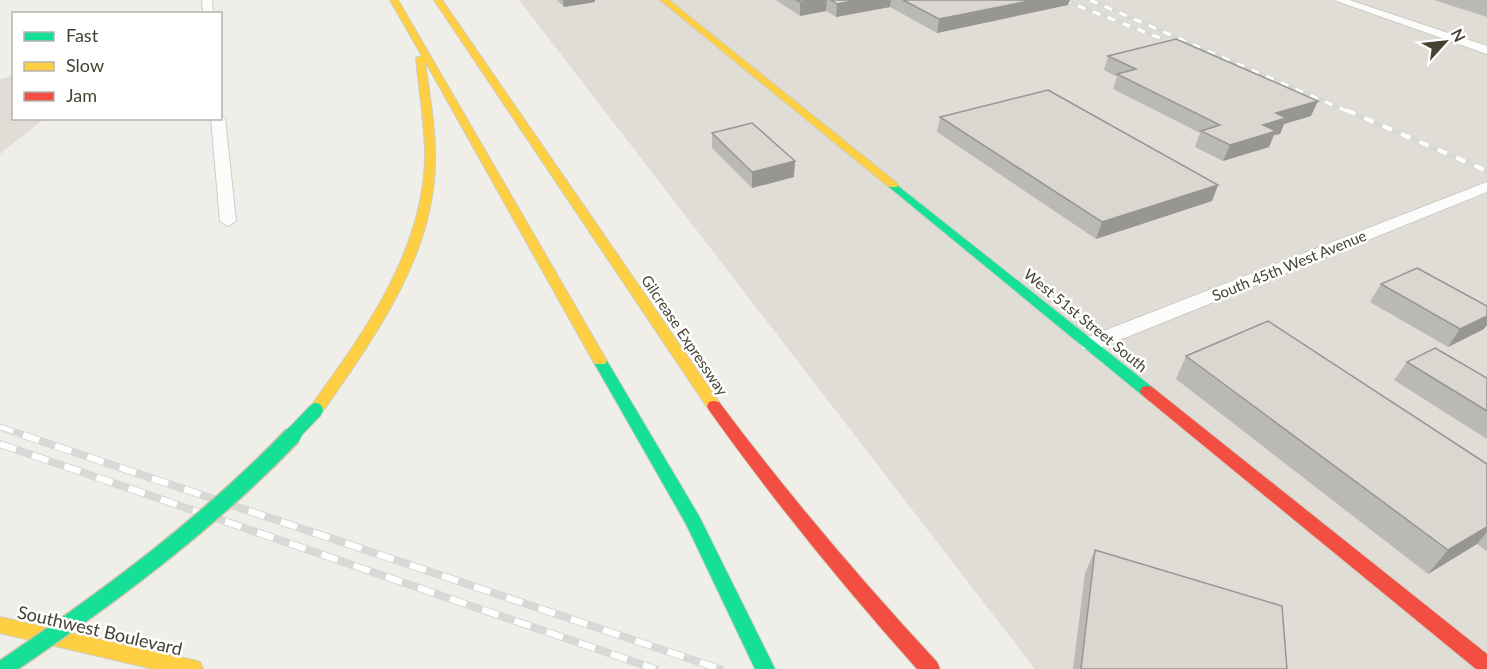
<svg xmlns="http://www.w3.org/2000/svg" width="1487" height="669" font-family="Lato,sans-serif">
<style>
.industrial{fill:#e0ddd6}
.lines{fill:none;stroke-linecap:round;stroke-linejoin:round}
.street-casing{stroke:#ceccc5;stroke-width:2}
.fast-casing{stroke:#cfcebe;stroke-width:2}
.slow-casing{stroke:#cfcebe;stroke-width:2}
.jam-casing{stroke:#cfcebe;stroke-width:2}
.street{fill:#fdfcfc;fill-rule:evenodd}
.fast{fill:#16e098;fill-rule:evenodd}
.slow{fill:#ffcf43;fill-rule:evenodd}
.jam{fill:#f24e42;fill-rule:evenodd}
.rail-far3-casing{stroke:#d8d8d7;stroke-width:4.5}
.rail-far2-casing{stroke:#d8d8d7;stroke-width:5}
.rail-far1-casing{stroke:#d8d8d7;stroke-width:7}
.rail-casing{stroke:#d8d8d7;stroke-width:8}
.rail-far3{stroke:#fff;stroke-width:3;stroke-dasharray:8;stroke-linecap:butt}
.rail-far2{stroke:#fff;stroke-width:4;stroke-dasharray:10;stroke-linecap:butt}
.rail-far1{stroke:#fff;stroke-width:4.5;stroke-dasharray:14;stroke-linecap:butt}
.rail{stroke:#fff;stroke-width:6;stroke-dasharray:17;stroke-linecap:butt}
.fast-bridge-far1-casing{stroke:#c9c1a2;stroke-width:16;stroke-linecap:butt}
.fast-bridge-casing{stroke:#c9c1a2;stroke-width:20;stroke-linecap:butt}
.fast-bridge-far1{stroke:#16e098;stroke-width:14}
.fast-bridge{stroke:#16e098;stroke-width:17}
.wall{fill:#bbb9b3}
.shaded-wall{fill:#989692}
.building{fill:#d9d7d0;stroke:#989692;stroke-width:1.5}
.labels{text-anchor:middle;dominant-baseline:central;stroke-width:5;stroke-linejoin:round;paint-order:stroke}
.street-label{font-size:15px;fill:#454234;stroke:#fff}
.near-street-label{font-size:18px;fill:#454234;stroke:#fff}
</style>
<rect width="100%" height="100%" fill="#f0eee8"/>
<g class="industrial">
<polygon points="519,0 1487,0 1487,669 1035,669"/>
<polygon points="13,76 14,118 44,119 0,154 0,79"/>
</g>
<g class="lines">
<g class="street-casing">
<g id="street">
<polygon points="202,0 212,0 213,14 203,14"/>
<polygon points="1334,0 1349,0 1487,46 1487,54"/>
<polygon points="220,115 225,118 236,221 228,226 220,221 211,118 220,118"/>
<polygon points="1487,182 1487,192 1097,349 1083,349 1080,344 1083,339"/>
</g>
</g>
<g class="fast-casing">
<g id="fast">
<polygon points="893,182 1152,387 1154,391 1152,395 1142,395 889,187 888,185"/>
<polygon points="600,356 607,361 699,516 775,669 755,669 686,524 593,361"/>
</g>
</g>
<g class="slow-casing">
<g id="slow">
<path d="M390 0H398L607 361 605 364H595L593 361 425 61C429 94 436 128 435 162 434 257 373 339 321 414H311L309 410 311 406C363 334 421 255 425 162 426 127 419 93 416 58L422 56Z"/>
<polygon points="434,0 442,0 719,402 721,406 719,410 709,410"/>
<polygon points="660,0 669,0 897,183 897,187 889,187"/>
<polygon points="0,617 193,660 200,662 203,669 153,669 0,633"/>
</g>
</g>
<g class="jam-casing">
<g id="jam">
<polygon points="1147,386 1152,387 1487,654 1487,669 1476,669 1142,395 1140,391 1142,387"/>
<path d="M714 401 719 402C787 493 860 579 937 662L940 669H917C843 586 773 500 709 410L707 406 709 402Z"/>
</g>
</g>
<use href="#street" class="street"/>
<use href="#fast" class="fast"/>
<use href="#slow" class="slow"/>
<use href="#jam" class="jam"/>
<g class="rail-far3-casing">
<g id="rail-far3">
<polyline points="1063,0 1160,38"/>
<polyline points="1090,0 1349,112"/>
</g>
</g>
<g class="rail-far2-casing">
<polyline id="rail-far2" points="1346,110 1487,171"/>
</g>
<g class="rail-far1-casing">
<polyline id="rail-far1" points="0,427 27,436"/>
</g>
<g class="rail-casing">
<g id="rail">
<polyline points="23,435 720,669"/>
<polyline points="0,444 655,669"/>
</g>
</g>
<use href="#rail-far3" class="rail-far3"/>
<use href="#rail-far2" class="rail-far2"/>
<use href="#rail-far1" class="rail-far1"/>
<use href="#rail" class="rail"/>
<g class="fast-bridge-far1-casing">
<polyline id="fast-bridge-far1" points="291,436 316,410"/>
</g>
<g class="fast-bridge-casing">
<path id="fast-bridge" d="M3 669C106 599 207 525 293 435"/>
</g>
<use href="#fast-bridge-far1" class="fast-bridge-far1"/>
<use href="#fast-bridge" class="fast-bridge"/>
</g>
<g class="wall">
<polygon points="557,0 595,0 595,2 564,7"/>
<polygon points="776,0 1070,0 1068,5 937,33 890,7 836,17 826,11 800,16"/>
<polygon points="1434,0 1487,0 1487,17"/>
<polygon points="1108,56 1311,116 1284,124 1280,134 1274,135 1269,147 1223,161 1195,147 1200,133 1113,89 1117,77 1104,70"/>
<polygon points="940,117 1218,185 1212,201 1096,239 937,132"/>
<polygon points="712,133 794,177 752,188 712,148"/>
<polygon points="1381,284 1484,329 1448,347 1370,302"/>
<polygon points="1186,356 1487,464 1487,551 1477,544 1428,574 1176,379"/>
<polygon points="1407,362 1487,378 1487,439 1394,380"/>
<polygon points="1095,550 1287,669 1073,669 1085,573"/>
</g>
<g class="shaded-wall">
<polygon points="563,0 595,0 595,2 564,7"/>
<polygon points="813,0 827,0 826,11 800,16 800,2"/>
<polygon points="857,0 891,0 890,7 836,17 837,4"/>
<polygon points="1034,0 1070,0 1068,5 937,33 939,19"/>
<polygon points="1318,101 1311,116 1284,124 1280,134 1274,135 1269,147 1223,161 1230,145 1263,125 1276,113"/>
<polygon points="795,161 794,177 752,188 752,172"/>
<polygon points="1218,185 1212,201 1096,239 1102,222"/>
<polygon points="1487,316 1487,325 1484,329 1448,347 1460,329"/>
<polygon points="1487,527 1487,532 1477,544 1428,574 1448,550"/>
</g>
<g class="building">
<polygon points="796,0 813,0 800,2"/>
<polygon points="831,0 857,0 837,4"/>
<polygon points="903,0 1034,0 939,19"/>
<polygon points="1176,39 1318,101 1276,113 1286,118 1263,125 1276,131 1230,145 1201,131 1220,125 1117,74 1136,69 1108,56"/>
<polygon points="1048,90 1218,185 1102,222 940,117"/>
<polygon points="752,123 795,161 752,172 712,133"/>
<polygon points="1417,268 1487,306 1487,316 1460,329 1381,284"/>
<polygon points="1268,321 1487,464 1487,527 1448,550 1186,356"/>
<polygon points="1435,348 1487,378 1487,411 1407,362"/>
<polygon points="1095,550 1282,606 1287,669 1081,669"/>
</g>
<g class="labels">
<g class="street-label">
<text transform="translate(1289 265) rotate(-22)">South 45th West Avenue</text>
<text transform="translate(1086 320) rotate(39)">West 51st Street South</text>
<text transform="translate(685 335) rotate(56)">Gilcrease Expressway</text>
</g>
<g class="near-street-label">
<text transform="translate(100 630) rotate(13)">Southwest Boulevard</text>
</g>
</g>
<rect x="12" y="12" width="210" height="108" fill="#ffffff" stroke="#b5b3ae" stroke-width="1.5"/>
<rect x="24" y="32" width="30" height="9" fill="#16e098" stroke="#b5b3ae" stroke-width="1.5"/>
<text x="66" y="42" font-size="18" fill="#454234">Fast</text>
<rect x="24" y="62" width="30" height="9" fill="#ffcf43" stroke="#b5b3ae" stroke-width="1.5"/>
<text x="66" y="72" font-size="18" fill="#454234">Slow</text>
<rect x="24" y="92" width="30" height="9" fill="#f24e42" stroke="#b5b3ae" stroke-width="1.5"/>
<text x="66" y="102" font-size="18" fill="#454234">Jam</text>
<g transform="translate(1445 42) rotate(63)" stroke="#ffffff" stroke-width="4.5" paint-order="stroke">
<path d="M0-4.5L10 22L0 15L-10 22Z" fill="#454234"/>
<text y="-9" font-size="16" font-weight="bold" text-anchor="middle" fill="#454234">N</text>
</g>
</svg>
